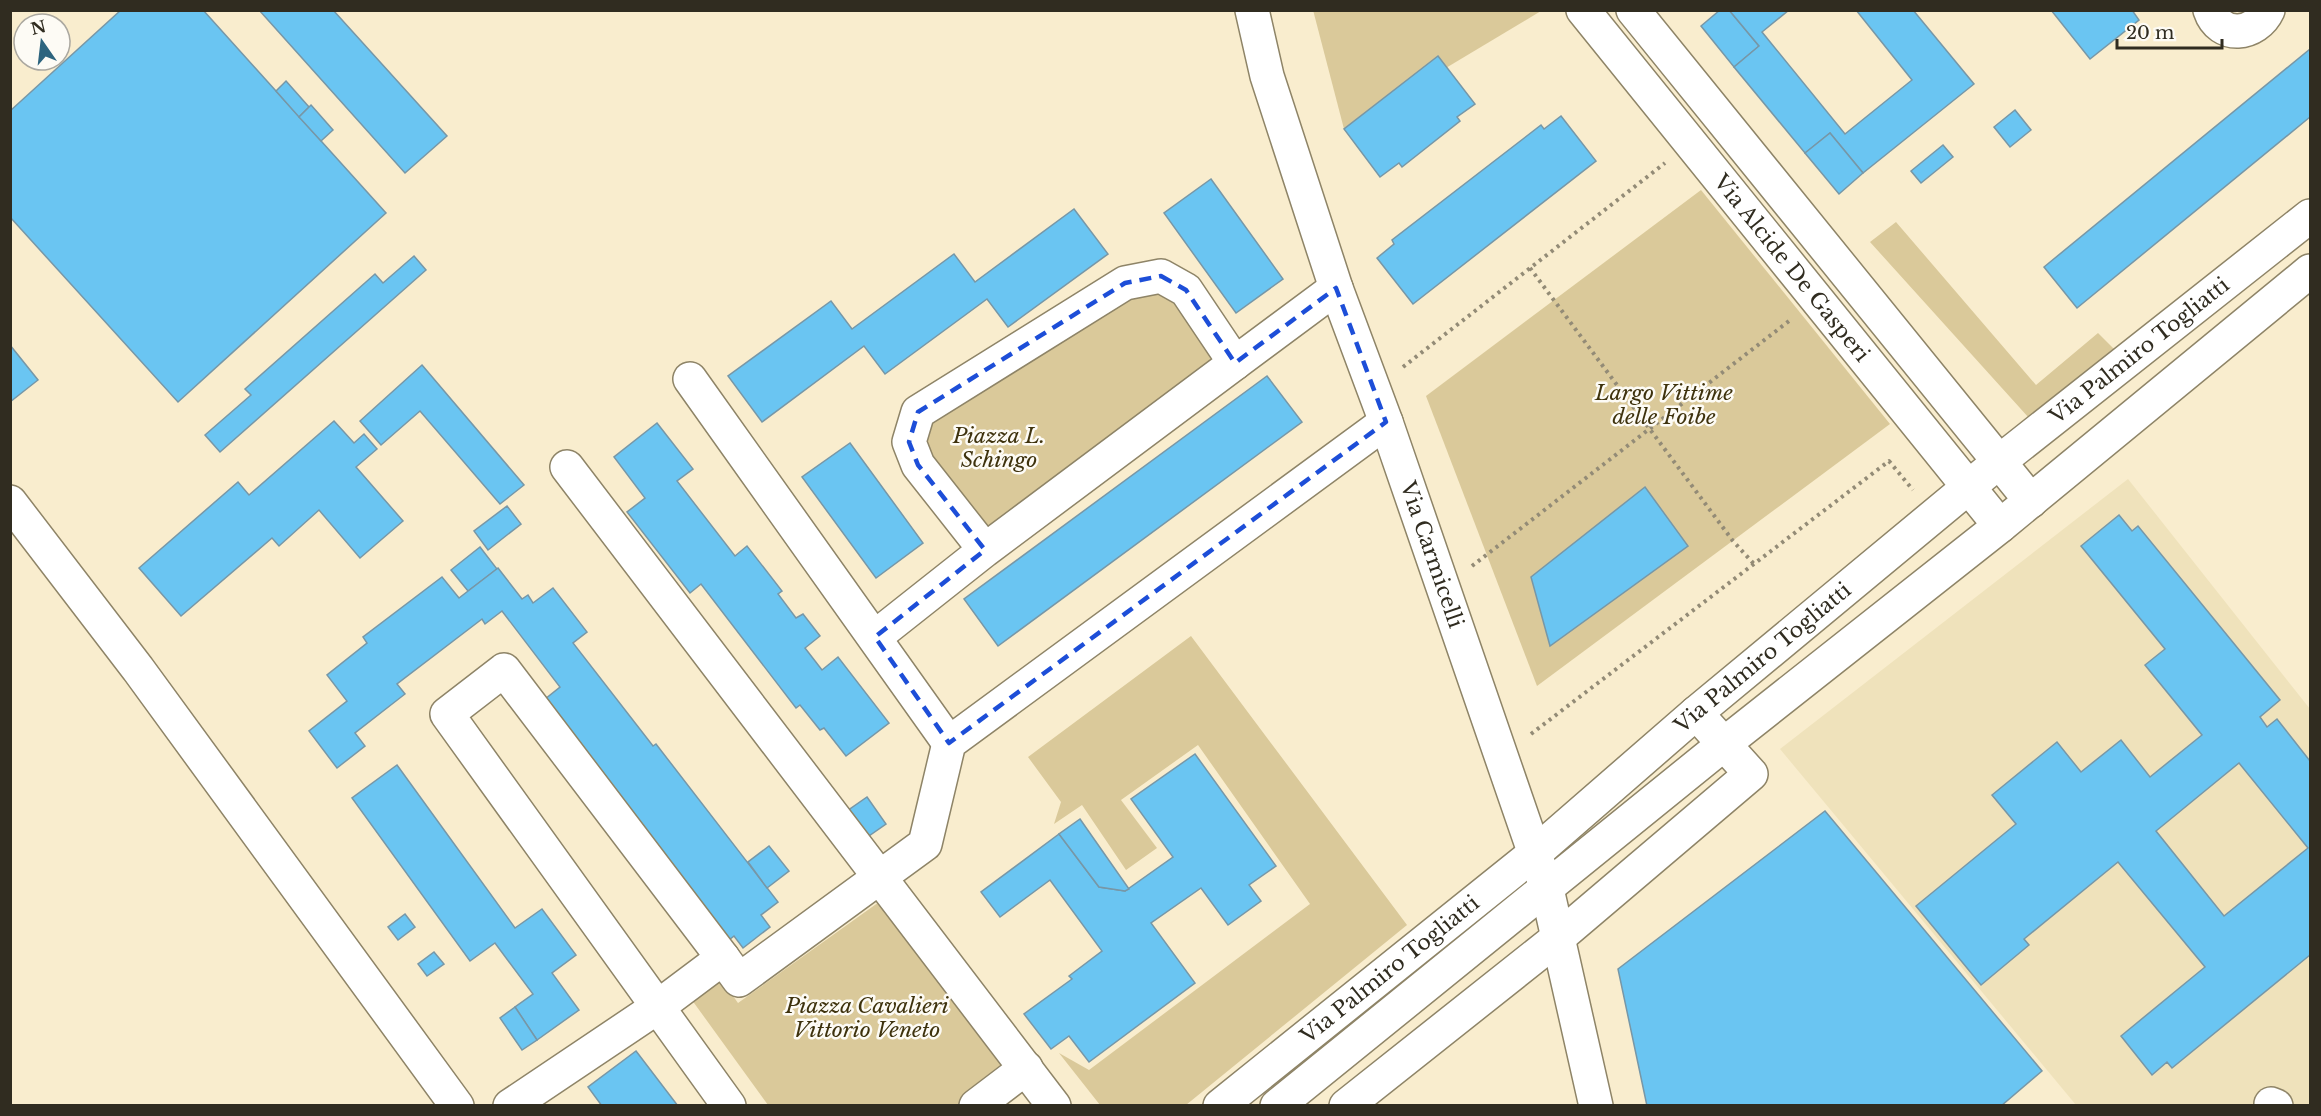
<svg xmlns="http://www.w3.org/2000/svg" width="2321" height="1116" font-family="'Libre Baskerville',serif">
<style>
.built{fill:#efe2bb}
.green{fill:#dac99a}
.building{fill:#6ac5f2;stroke:#7797a7;stroke-width:1.5;fill-rule:evenodd}
.lines{fill:none;stroke-linecap:round;stroke-linejoin:round}
.street-casing{stroke:#8e8467;stroke-width:36}
.secondary-casing{stroke:#8e8467;stroke-width:36}
.path{stroke:#938b76;stroke-width:4;stroke-dasharray:3 4.5;stroke-linecap:butt}
.street{stroke:#fff;stroke-width:33}
.secondary{stroke:#fff;stroke-width:33}
.marked{fill:none;stroke:#1d4ed8;stroke-width:4.5;stroke-dasharray:12 8;stroke-linejoin:round}
.labels{text-anchor:middle;dominant-baseline:central;stroke-width:5;stroke-linejoin:round;paint-order:stroke}
.street-label{font-size:21px;fill:#302c20;stroke:#fdfbf5}
.park-label{font-size:21px;font-style:italic;fill:#3e320d;stroke:#fdfbf5}
</style>
<rect width="100%" height="100%" fill="#f9edce"/>
<polygon class="built" points="2128,479 2310,709 2310,1105 2076,1105 1780,749"/>
<g class="green">
<polygon points="1313,10 1541,11 1344,129"/>
<polygon points="1701,190 1890,424 1537,686 1426,396"/>
<polygon points="1896,222 2036,385 2098,333 2116,351 2029,418 1870,242"/>
<polygon points="1161,276 1235,363 985,550 918,465 918,412"/>
<polygon points="1191,636 1407,925 1186,1105 1100,1105 1059,1053 1089,1070 1310,904 1198,745 1121,800 1157,848 1126,870 1082,805 1054,824 1061,802 1028,757"/>
<polygon points="886,897 1011,1067 957,1105 768,1105 689,996 719,976 738,1003"/>
</g>
<g class="building">
<polygon points="121,10 203,10 386,213 178,402 10,217 10,111"/>
<polygon points="259,10 333,10 447,136 405,173"/>
<polygon points="1720,10 1729,10 1759,46 1734,67 1701,26"/>
<polygon points="1729,10 1789,10 1762,32 1845,134 1912,80 1856,10 1913,10 1974,84 1863,173 1830,133 1805,153 1734,67 1759,46"/>
<polygon points="2051,10 2132,10 2139,20 2090,59"/>
<polygon points="2310,49 2310,117 2077,308 2044,267"/>
<polygon points="1438,56 1475,104 1457,117 1460,121 1402,167 1399,163 1380,177 1344,129"/>
<polygon points="286,81 309,107 299,117 276,91"/>
<polygon points="311,105 333,130 321,141 299,117"/>
<polygon points="2015,110 2031,130 2010,147 1994,127"/>
<polygon points="1561,116 1596,161 1413,304 1377,258 1394,244 1392,240 1541,125 1544,129"/>
<polygon points="1830,133 1863,173 1839,194 1805,153"/>
<polygon points="1943,145 1953,157 1921,183 1911,171"/>
<polygon points="1211,179 1283,279 1236,313 1164,213"/>
<polygon points="1074,209 1108,254 1008,327 987,299 885,374 864,346 762,422 728,376 831,301 852,329 954,254 975,282"/>
<polygon points="414,256 426,270 220,452 205,435 251,395 245,389 375,274 383,283"/>
<polygon points="10,345 38,380 10,402"/>
<polygon points="422,365 524,485 500,504 420,411 381,445 360,421"/>
<polygon points="1267,376 1302,422 998,646 964,599"/>
<polygon points="334,421 354,443 364,434 377,449 356,467 403,521 360,558 319,510 279,546 272,538 181,616 139,568 238,482 249,495"/>
<polygon points="657,423 693,469 677,481 735,556 747,546 782,591 778,594 796,618 803,614 820,636 805,648 822,670 838,657 889,723 846,756 824,728 820,730 800,705 796,708 701,584 690,593 627,512 645,498 614,457"/>
<polygon points="850,443 923,543 876,578 802,477"/>
<polygon points="1645,487 1688,546 1550,646 1531,577"/>
<polygon points="507,506 521,524 488,550 474,531"/>
<path d="M2119 515 2132 531 2138 526 2280 700 2260 717 2267 727 2277 719 2310 761V955L2172 1068 2167 1062 2152 1075 2121 1036 2205 967 2118 862 2024 939 2029 945 1981 985 1916 906 2016 824 1992 795 2057 742 2081 772 2121 740 2150 777 2202 735 2145 665 2165 649 2081 546ZM2239 763 2308 848 2224 916 2156 831Z"/>
<polygon points="480,547 497,569 468,591 451,570"/>
<polygon points="498,568 522,599 528,595 533,603 553,588 587,632 573,643 653,746 656,744 778,902 761,915 770,927 743,948 734,936 729,940 540,703 560,687 502,611 485,624 482,619 397,684 405,694 355,733 365,746 337,768 309,731 347,701 327,675 367,643 363,637 442,577 459,598"/>
<polygon points="1195,754 1276,866 1249,885 1261,901 1228,925 1201,888 1151,923 1195,983 1089,1062 1069,1036 1051,1049 1024,1014 1072,979 1069,976 1102,951 1050,880 1000,917 981,892 1059,834 1099,887 1125,891 1173,857 1131,799"/>
<polygon points="397,765 515,928 542,909 576,955 552,973 579,1010 537,1040 515,1007 533,994 495,943 470,961 352,798"/>
<polygon points="867,797 886,824 866,838 847,811"/>
<polygon points="1825,811 2042,1071 2001,1106 1647,1106 1618,969"/>
<polygon points="1080,819 1129,889 1125,891 1099,887 1059,834"/>
<polygon points="769,846 789,871 767,888 748,862"/>
<polygon points="405,914 415,927 398,940 388,927"/>
<polygon points="434,952 444,964 427,976 418,964"/>
<polygon points="515,1007 537,1040 522,1050 500,1018"/>
<polygon points="636,1051 678,1106 602,1106 588,1087"/>
</g>
<g class="lines">
<g class="street-casing">
<g id="street">
<path id="s1" d="M1252 10 1267 76 1336 288 1386 422 1547 889 1596 1106"/>
<path id="s2" d="M1583 10 2000 526"/>
<polyline points="1633,10 2031,501"/>
<path d="M2210 10C2220 40 2256 36 2268 10"/>
<polyline points="1235,363 1336,288"/>
<polyline points="690,379 949,743"/>
<polyline points="567,467 1054,1106"/>
<polyline points="875,637 985,550 1235,363 1186,290 1161,276 1125,283 918,412 909,442 918,465 985,550"/>
<polyline points="723,958 504,670 447,714 729,1106"/>
<polyline points="2271,1104 2276,1106"/>
<polyline points="510,1106 659,1006 723,958 739,980 925,844 949,743 1386,422"/>
<polyline points="976,1106 1026,1068"/>
<polyline points="1346,1106 1559,937 1751,774 1696,713"/>
</g>
</g>
<g class="secondary-casing">
<g id="secondary">
<polyline points="10,502 138,669 457,1106"/>
<path id="s3" d="M1220 1106 1535 853 1696 713 2000 461 2310 216"/>
<polyline points="1277,1106 1724,744 2000,526 2310,271"/>
</g>
</g>
<g class="path">
<polyline points="1530,268 1733,541 1754,564"/>
<polyline points="1403,367 1665,163"/>
<polyline points="1472,566 1789,321"/>
<polyline points="1531,734 1889,461 1913,490"/>
</g>
<use href="#street" class="street"/>
<use href="#secondary" class="secondary"/>
</g>
<path class="marked" d="M1161 276 1186 290 1235 363 1336 288 1386 422 949 743 875 637 985 550 918 465 909 442 918 412 1125 283Z"/>
<g class="labels">
<g class="street-label">
<text stroke="none"><textPath href="#s2" startOffset="332">Via Alcide De Gasperi</textPath></text>
<text stroke="none"><textPath href="#s3" startOffset="1190">Via Palmiro Togliatti</textPath></text>
<text stroke="none"><textPath href="#s1" startOffset="574">Via Carmicelli</textPath></text>
<text stroke="none"><textPath href="#s3" startOffset="704">Via Palmiro Togliatti</textPath></text>
<text stroke="none"><textPath href="#s3" startOffset="218">Via Palmiro Togliatti</textPath></text>
</g>
<g class="park-label">
<text x="1664" y="393">Largo Vittime<tspan x="1664" dy="24">delle Foibe</tspan></text>
<text x="999" y="436">Piazza L.<tspan x="999" dy="24">Schingo</tspan></text>
<text x="867" y="1006">Piazza Cavalieri<tspan x="867" dy="24">Vittorio Veneto</tspan></text>
</g>
</g>
<rect width="2321" height="1116" fill="none" stroke="#302c20" stroke-width="24"/>
<g transform="translate(42 42) rotate(346)"><circle r="28" fill="#fdfbf5" stroke="#aba8a0" stroke-width="1.5"/>
<path d="M0-4.5L10 22L0 15L-10 22Z" fill="#2d647e"/>
<text y="-9" font-size="16" font-weight="bold" text-anchor="middle" fill="#302c20">N</text>
</g>
<path d="M2117 39v9h105v-9" fill="none" stroke="#302c20" stroke-width="3"/>
<text x="2126" y="39" font-size="18" fill="#302c20" stroke="#fdfbf5" stroke-width="4.5" paint-order="stroke">20 m</text>
</svg>
